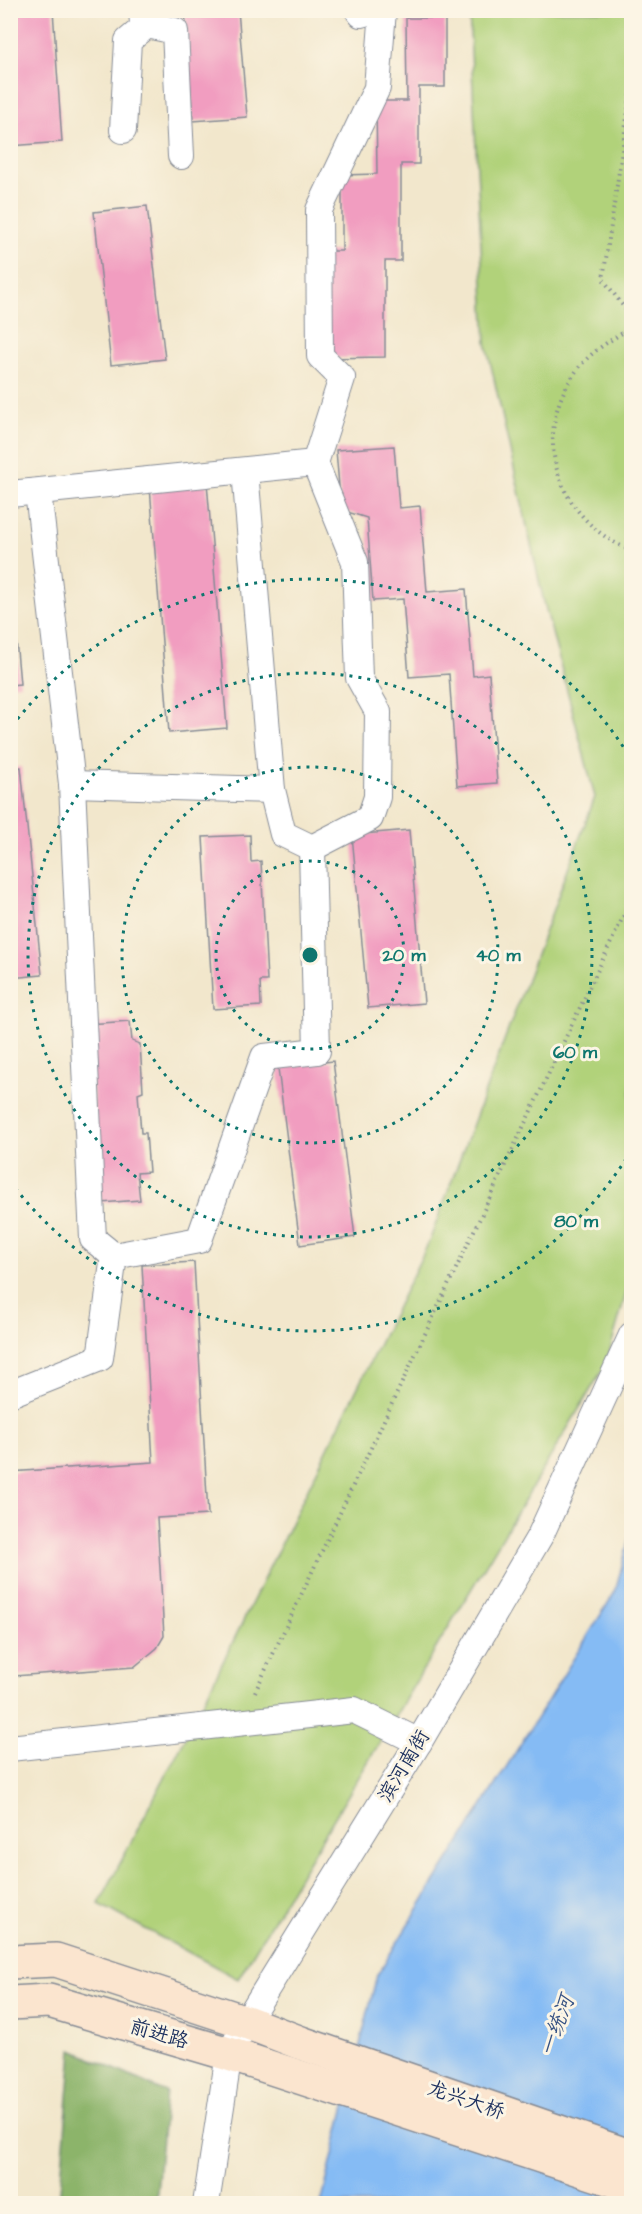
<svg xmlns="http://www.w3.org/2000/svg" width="642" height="2214" font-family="'Architects Daughter','LXGW WenKai TC',sans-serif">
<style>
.green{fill:#b1d27a;stroke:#66806c;stroke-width:1.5}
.forest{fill:#8cb46a;stroke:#547264;stroke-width:1.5}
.water{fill:#85bbf4;stroke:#5075a9;stroke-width:1.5}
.building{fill:#f19dc0}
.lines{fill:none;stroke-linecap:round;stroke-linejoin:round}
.street-casing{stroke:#868b95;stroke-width:28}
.secondary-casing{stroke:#868b95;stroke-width:36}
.path{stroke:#868b95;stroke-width:4;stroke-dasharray:1.5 4.5;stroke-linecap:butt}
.street{stroke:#fff;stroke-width:26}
.secondary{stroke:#fbe5cf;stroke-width:33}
.ring{fill:none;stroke:#0f766e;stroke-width:3;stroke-dasharray:3 6}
.labels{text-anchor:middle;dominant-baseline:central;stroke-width:6;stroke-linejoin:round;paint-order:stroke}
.street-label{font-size:20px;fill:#1b2f5e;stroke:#fcf5e5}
.water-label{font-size:21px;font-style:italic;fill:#365284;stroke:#fcf5e5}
.centre{fill:#0f766e;stroke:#fcf5e5;stroke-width:3}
.ring-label{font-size:18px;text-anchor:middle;font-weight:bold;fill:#0f766e;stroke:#fcf5e5;stroke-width:6;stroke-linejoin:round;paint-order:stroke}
</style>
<rect width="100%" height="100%" fill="#fcf5e5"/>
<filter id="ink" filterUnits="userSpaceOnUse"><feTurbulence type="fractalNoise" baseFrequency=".0167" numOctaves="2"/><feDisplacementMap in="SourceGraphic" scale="12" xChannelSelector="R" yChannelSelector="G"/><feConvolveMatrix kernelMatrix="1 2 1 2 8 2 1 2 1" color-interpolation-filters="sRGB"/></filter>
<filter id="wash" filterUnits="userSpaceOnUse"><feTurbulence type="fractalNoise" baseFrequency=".008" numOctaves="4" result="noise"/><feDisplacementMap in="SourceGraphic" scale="24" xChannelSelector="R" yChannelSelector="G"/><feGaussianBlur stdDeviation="1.35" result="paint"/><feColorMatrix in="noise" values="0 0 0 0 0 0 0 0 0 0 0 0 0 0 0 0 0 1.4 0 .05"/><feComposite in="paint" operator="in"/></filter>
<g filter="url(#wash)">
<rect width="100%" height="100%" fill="#f2e7cc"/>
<polygon class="green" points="469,11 631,11 631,1276 606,1364 238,1979 99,1904 196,1717 429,1242 595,797 543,598 486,343"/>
<polygon class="forest" points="72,2050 166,2092 156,2203 59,2203"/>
<polygon class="water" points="631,1531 631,2203 321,2204 377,1975 615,1592"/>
<g id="blocks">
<g class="building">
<polygon points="18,10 53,10 62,142 10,146 10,13 18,12"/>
<polygon points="185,10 238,10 247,117 193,121"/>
<polygon points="406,18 445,18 445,87 419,87 419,164 401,164 401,261 385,261 385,357 326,358 325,251 342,251 342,175 377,174 376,101 407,101"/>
<polygon points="147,206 165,359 111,365 94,212"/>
<polygon points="394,446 399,508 420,506 427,592 466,589 473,676 489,674 497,783 457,786 449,674 409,677 403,599 373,601 367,518 341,510 336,450"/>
<polygon points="207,482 227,728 169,733 150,487"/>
<polygon points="10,594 12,594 20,684 10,685"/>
<polygon points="21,767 42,975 10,978 10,768"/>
<polygon points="409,830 424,1003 368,1008 352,835"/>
<polygon points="250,835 251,862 261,861 267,981 260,981 261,1006 213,1009 203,837"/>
<polygon points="130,1021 132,1041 140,1044 143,1091 138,1093 141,1133 146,1133 149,1172 137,1173 140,1200 101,1203 88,1024"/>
<polygon points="333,1061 355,1237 300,1245 278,1068"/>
<polygon points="194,1262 208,1515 157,1518 164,1636 157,1648 134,1667 14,1676 10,1621 10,1472 153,1462 142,1265"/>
</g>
</g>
</g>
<g filter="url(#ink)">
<use href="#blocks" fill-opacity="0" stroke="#868b95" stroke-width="1.5"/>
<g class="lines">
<g class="street-casing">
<g id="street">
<polyline points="142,10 143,24 175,31 181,156"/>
<polyline points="358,10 361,14 376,10"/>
<polyline points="123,130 128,41 147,25"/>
<polyline points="245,471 272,790"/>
<polyline points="38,492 72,784 93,1239 114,1256"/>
<polyline points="10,494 315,463"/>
<polyline points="72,784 272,790 283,834 312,848 370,818 377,797 378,712 359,678 355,562 315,463 342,378 320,356 319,210 377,88 383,10"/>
<polyline points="10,1394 100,1358 114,1256 199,1240 264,1057 317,1051 312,848"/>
<polyline points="10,1748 354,1710 419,1742"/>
<polyline points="206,2204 229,2054 246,2022 419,1742 541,1534 632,1335"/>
</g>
</g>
<g class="secondary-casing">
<g id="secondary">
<polyline points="10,1962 56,1960 246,2022 301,2043 632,2157"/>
<polyline points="10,2003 49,2001 229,2054 632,2186"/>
</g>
</g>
<g class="path">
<polyline points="632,84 603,279 632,318"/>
<path d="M632 327C611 340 589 352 575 373 528 439 560 522 632 551"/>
<polyline points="255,1692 632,898"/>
</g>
<use href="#street" class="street"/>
<use href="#secondary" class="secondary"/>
</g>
</g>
<g class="ring">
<circle cx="310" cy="955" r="94"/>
<circle cx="310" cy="955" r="188"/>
<circle cx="310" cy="955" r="282"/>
<path d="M631 1151A376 376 0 0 1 12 1184M12 726A376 376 0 0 1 631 759"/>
</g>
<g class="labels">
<g class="street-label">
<text transform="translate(404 1766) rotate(-59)">滨河南街</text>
<text transform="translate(159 2034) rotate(16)">前进路</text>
<text transform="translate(466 2100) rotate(19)">龙兴大桥</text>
</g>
<g class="water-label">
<text transform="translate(557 2026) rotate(-70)">一统河</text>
</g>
</g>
<circle cx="310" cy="955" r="9" class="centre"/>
<g class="ring-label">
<text x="404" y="961">20 m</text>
<text x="498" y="961">40 m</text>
<text x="575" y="1058">60 m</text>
<text x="576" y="1227">80 m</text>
</g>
<rect width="642" height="2214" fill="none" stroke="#fcf5e5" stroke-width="36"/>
</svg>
